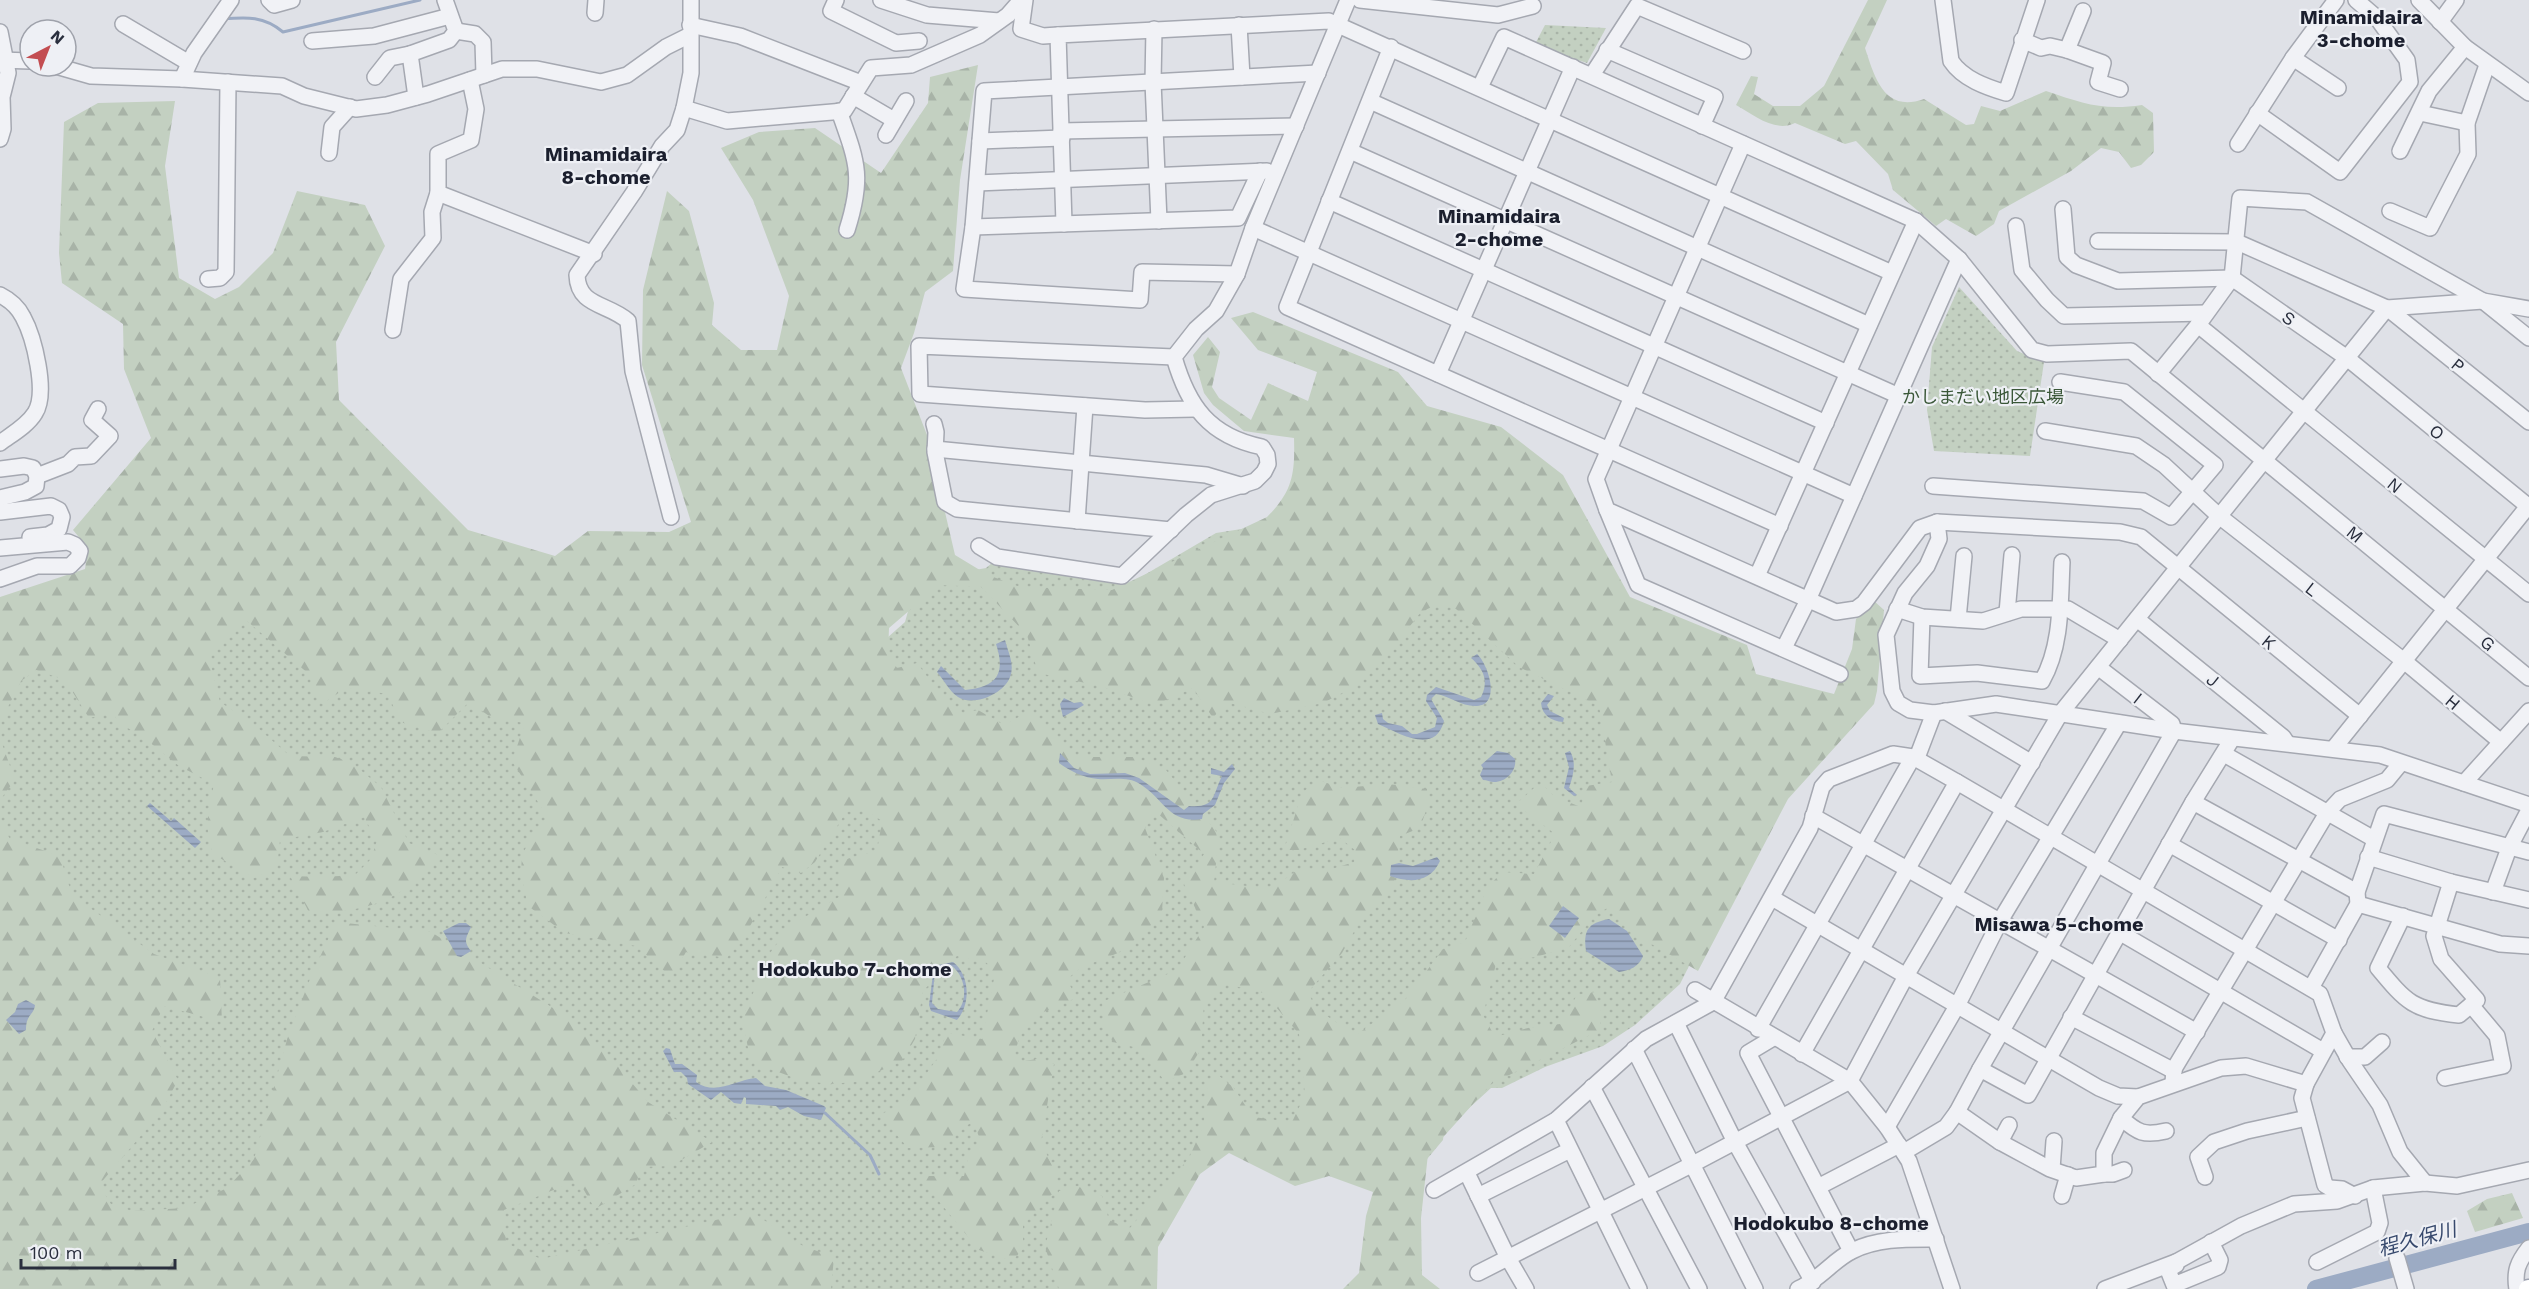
<svg xmlns="http://www.w3.org/2000/svg" width="2529" height="1289" font-family="'Work Sans','Noto Sans JP',sans-serif">
<style>
.grass{fill:url(#grass-dots)}
.forest{fill:url(#forest-firs);fill-rule:evenodd}
.water{fill:url(#water-rules);fill-rule:evenodd}
.lines{fill:none;stroke-linecap:round;stroke-linejoin:round}
.stream{stroke:#9cabc4;stroke-width:3}
.river{stroke:#9cabc4;stroke-width:18}
.minor-casing{stroke:#a5a8b1;stroke-width:18}
.major-casing{stroke:#9fa4b2;stroke-width:21}
.minor{stroke:#f1f2f6;stroke-width:15}
.major{stroke:#fff;stroke-width:18}
.labels{text-anchor:middle;dominant-baseline:central;stroke-width:4.5;stroke-linejoin:round;paint-order:stroke}
.street-label{font-size:18px;fill:#292e3d;stroke:#eef0f5}
.park-label{font-size:18px;fill:#3a5738;stroke:#eef0f5}
.neighbourhood-label{font-size:20px;font-weight:bold;fill:#1b1f2e;stroke:#eef0f5}
.water-label{font-size:20px;font-style:italic;fill:#37496d;stroke:#eef0f5}
</style>
<defs>
<pattern id="grass-dots" width="8" height="8" patternUnits="userSpaceOnUse" patternTransform="scale(1.5)"><rect width="8" height="8" fill="#c3d0c1"/><path d="M2 2h.1M6 6h.1" fill="none" stroke="#a8b3a7" stroke-width="1.8" stroke-linecap="round"/></pattern>
<pattern id="forest-firs" width="22" height="20" patternUnits="userSpaceOnUse" patternTransform="scale(1.5)"><rect width="22" height="20" fill="#c3d0c1"/><path d="M5 1l3.5 6h-7zM16 11l3.5 6h-7z" fill="#a8b3a7"/></pattern>
<pattern id="water-rules" width="6" height="5" patternUnits="userSpaceOnUse" patternTransform="scale(1.5)"><rect width="6" height="5" fill="#9cabc4"/><path d="M0 2.5h6" fill="none" stroke="#7f8ca0"/></pattern>
</defs>
<rect width="100%" height="100%" fill="#dfe1e7"/>
<g class="grass">
<polygon points="1545,25 1606,28 1587,63 1534,46"/>
<polygon points="1959,287 2017,351 2044,362 2030,456 1934,451 1927,410 1932,347"/>
<polygon points="1254,527 1459,536 1752,840 1680,984 1635,1025 1603,1046 1545,1067 1502,1088 1491,1088 1444,1131 1443,1140 1401,1190 1226,1111 1148,1244 1144,1289 482,1289 126,1257 0,1079 0,682 15,672 205,617 869,654 905,622 912,597 964,572 986,568 992,563 1129,584 1216,533"/>
</g>
<g class="forest">
<path d="M1868 0H1887L1865 48C1875 78 1884 113 1924 99L1966 125 1974 124 1981 106 2000 111 2046 91C2082 103 2102 111 2142 105L2153 113 2154 152 2141 165 2131 168 2119 152 2101 148 2071 171 1999 211 1994 224 1976 236 1946 219 1936 226 1893 190 1888 174 1856 141 1845 144 1795 123C1775 133 1754 115 1736 105L1751 76 1758 77 1754 94 1773 106H1800L1824 86Z"/>
<path d="M978 65 960 180 953 271 925 292 914 333 901 368 927 435 955 555 988 575 1020 587 1112 590 1267 517C1293 491 1295 473 1294 438L1244 431 1213 405 1204 393 1193 355 1208 337 1220 352 1212 387 1219 398 1251 420 1268 383 1308 401 1317 372 1258 350 1231 318 1253 312 1398 372 1427 406 1501 427 1563 475 1630 597 1747 645 1756 674 1834 694 1852 649 1856 619 1873 600 1884 610 1877 691 1874 704 1788 799 1698 971 1646 941 1609 907 1594 916 1569 947 1536 957 1510 960 1496 964 1483 1015 1495 1037 1528 1028 1560 1024 1577 995 1595 992 1601 1011 1600 1030 1491 1084 1428 1154 1421 1218 1422 1275 1440 1289H1343L1359 1273 1366 1216 1373 1192 1329 1176 1295 1186 1229 1153 1200 1174 1158 1247 1157 1289H1059L1045 1247 1059 1191 1077 1186 1102 1196 1109 1220 1129 1229 1189 1158 1204 1124 1205 1091 1218 1075 1233 1087 1253 1117 1292 1122 1305 1095 1299 1034 1264 993 1226 984 1204 1002 1201 1049 1186 1073 1165 1082 1142 1049 1113 1042 1106 1030 1102 1002 1177 970 1204 927 1184 884 1204 854 1156 812 1145 828 1164 878 1162 912 1146 931 1118 953 1082 967 1067 979 1076 998 1032 1017 1022 1028 1012 1063 1037 1059 1054 1064 1041 1142 1057 1176 1055 1191 1023 1225V1249L1012 1261 979 1250 923 1182 925 1176H964L969 1155 981 1142 973 1121 940 1147 908 1148 880 1115 908 1100 936 1060 947 1033 982 1039 994 979 987 963 957 956 923 991 915 1039 902 1061 855 1082 829 1084 800 1080 751 1062 742 1019 770 953 791 925 839 897V861L877 851 882 821 864 809 846 812 815 862 801 873 782 867 749 928 727 958 686 952 671 977 636 946 565 933 528 906C518 859 516 855 548 818L512 761 525 723 492 718 469 702 438 733 400 722 388 694 346 688 322 704 312 693 310 675 247 621 209 657 220 702 252 723 290 756 335 757 352 763 381 787 409 843 443 857C396 902 374 910 310 914L290 876 323 877 355 875 371 859 377 841 364 817 323 832 280 840 277 868 254 878 213 854C204 824 208 814 214 784L179 766 143 737 119 723 113 713 89 718 65 680 36 670 21 681 0 723V597L85 569 88 548 73 530 151 438 124 369 123 324 62 283 59 253 64 122 98 103 175 101 165 166 179 278 215 299 239 287 273 253 297 191 365 205 385 246 336 342 339 400 468 530 555 556 588 531 669 532 691 522 642 365 643 290 667 191 689 211 714 303 712 325 741 350H777L789 296 753 200 721 148 759 132 815 128 881 173 928 103 930 77ZM939 585 981 587 1027 635 1038 673 1100 686 1155 705 1193 688 1213 718 1226 702 1270 714 1323 703 1348 690 1385 658 1421 612 1438 604 1456 609 1519 667 1599 706 1612 782 1586 786 1581 807 1555 797 1545 787 1534 788 1516 804 1555 834 1534 874 1502 872 1487 888 1465 942 1443 949 1405 1000 1356 1035 1316 1009 1308 992 1342 953 1365 912 1393 890 1400 836 1420 828 1428 805 1427 789 1388 784 1342 788 1318 780 1302 793 1284 850H1298L1340 838 1356 851 1354 862 1332 869 1296 871 1271 889 1214 882 1218 845 1216 831 1166 770 1134 757H1073L1050 731 1028 712 1004 725 978 710 963 713 944 699 917 663 897 668 888 654 889 628Z"/>
<polygon points="0,738 15,780 0,800"/>
<polygon points="0,821 10,839 60,856 72,895 154,954 220,978 222,1022 164,1006 152,1031 178,1080 161,1112 99,1185 111,1204 132,1211 185,1208 227,1188 254,1159 288,1036 310,979 336,922 431,932 558,1011 604,1050 648,1102 712,1142 671,1166 641,1167 636,1184 595,1209 578,1180 504,1210 506,1243 541,1259 752,1212 803,1246 834,1257 831,1289 0,1289"/>
<polygon points="2512,1193 2523,1218 2475,1232 2467,1211 2487,1199"/>
</g>
<g class="water">
<path d="M1005 640C1008 652 1015 665 1010 677 1004 694 973 707 958 697 949 691 944 680 937 672L941 666 965 690C997 687 1006 674 996 644Z"/>
<path d="M1477 654C1489 665 1501 705 1477 706 1462 707 1450 696 1436 694L1431 699 1444 721C1435 756 1399 733 1378 724L1375 715 1382 713 1383 719 1388 723 1402 726 1412 734H1417L1435 727 1437 718 1426 701 1427 695 1436 687 1474 700 1481 697C1489 682 1484 669 1471 658Z"/>
<path d="M1548 694 1554 696 1547 705 1550 711 1564 718 1563 722C1551 721 1542 715 1541 703Z"/>
<polygon points="1064,698 1074,703 1081,702 1084,705 1063,717 1060,704"/>
<path d="M1497 751 1508 753 1515 759C1517 770 1507 782 1494 782 1490 782 1487 780 1483 780L1480 775 1483 768 1481 765Z"/>
<path d="M1570 751C1577 763 1573 776 1569 788L1577 795 1574 796 1564 788 1569 767 1565 753Z"/>
<path d="M1060 753 1074 768 1090 774 1125 773 1139 778 1184 810 1189 806C1216 808 1212 796 1222 776L1211 774V768L1224 772 1232 764 1235 769 1224 783 1215 805 1203 814 1202 819C1169 824 1164 799 1140 784 1127 776 1112 780 1098 779 1084 778 1070 771 1059 763Z"/>
<polygon points="150,803 171,821 174,818 201,842 195,848 147,806"/>
<path d="M1437 857 1440 861C1430 883 1410 883 1390 876L1391 865 1399 863 1413 866Z"/>
<polygon points="1563,906 1579,918 1565,938 1549,926"/>
<path d="M1609 919 1627 931 1643 956C1639 967 1630 970 1619 972L1586 951C1583 930 1588 923 1609 919Z"/>
<path d="M459 923H466L471 927C466 938 463 941 471 951L461 957 457 956 443 931Z"/>
<path d="M953 962C970 975 971 1004 957 1020L931 1011 929 1005 934 966ZM940 966H952C965 976 969 999 957 1012L938 1009 932 1003 935 971Z"/>
<path d="M26 1000 35 1005C34 1015 26 1014 26 1030L19 1034 6 1020 15 1012 18 1004Z"/>
<path d="M666 1048 670 1049 675 1064H682L697 1075 696 1082C716 1096 735 1080 756 1078L765 1086 786 1090 824 1106 826 1108 821 1120 804 1116 788 1107 780 1110 776 1106 746 1104V1098L744 1097 741 1104 734 1103 721 1092 711 1100 688 1084 687 1078 681 1072H674L663 1051Z"/>
</g>
<g class="lines">
<g class="stream">
<path d="M223 19C247 17 264 16 283 32L420 0"/>
<polyline points="825,1113 870,1155 879,1174"/>
</g>
<polyline class="river" points="2316,1289 2529,1232"/>
<g class="minor-casing">
<g id="minor">
<polyline points="269,0 274,5 292,0"/>
<polyline points="836,0 831,11 896,43 919,41"/>
<polyline points="881,0 927,15 999,21"/>
<polyline points="1025,0 1021,29 1043,36 1058,35"/>
<polyline points="1360,0 1498,15 1533,6"/>
<path d="M1943 0 1951 61C1963 79 1986 87 2006 93L2037 0"/>
<polyline points="2419,0 2465,47 2529,93"/>
<polyline points="595,13 596,0"/>
<polyline points="2440,22 2456,0"/>
<polyline points="123,24 189,63"/>
<polyline points="690,25 740,36 861,83"/>
<polyline points="1239,25 1242,77"/>
<polyline points="1154,29 1153,82 1159,221"/>
<polyline points="456,31 475,34 483,42 484,75"/>
<polyline points="0,32 8,73 2,97 3,129 0,139"/>
<polyline points="2022,40 2041,48 2050,46 2067,50 2103,63 2098,82 2120,89"/>
<polyline points="312,41 374,36 450,16"/>
<polyline points="1391,47 1287,307 1780,526"/>
<polyline points="1607,50 1715,97 1702,126"/>
<polyline points="2067,50 2083,11"/>
<polyline points="2293,58 2338,88"/>
<polyline points="0,60 30,61"/>
<polyline points="56,66 91,76 182,79 282,86 304,96 356,109 387,105 428,94 502,69 537,69 601,82 627,75 666,47 690,35"/>
<polyline points="1592,75 1637,6 1743,51"/>
<polyline points="375,77 390,58 410,54"/>
<polyline points="182,79 194,53 231,0"/>
<polyline points="470,80 476,109 471,140 438,154 438,193 594,254"/>
<polyline points="1480,87 1504,37 1916,221 1959,259 2032,350 2047,354 2131,351 2529,678"/>
<polyline points="853,96 894,120"/>
<polyline points="416,97 410,54 449,40 456,31 445,0"/>
<polyline points="1370,101 1869,325"/>
<polyline points="684,108 727,121 844,111 871,68 911,65 980,35 1008,15 1021,0"/>
<path d="M839 111C857 162 864 176 847 230"/>
<polyline points="2257,113 2340,172 2410,82 2407,60 2377,18 2356,0"/>
<polyline points="2420,113 2467,123"/>
<polyline points="1061,131 1296,126"/>
<polyline points="886,135 906,101"/>
<polyline points="980,141 1062,138"/>
<polyline points="1743,144 1596,479 1607,510 1836,612 1856,609 1864,603 1920,528 1937,522 1939,539 1927,566 1905,593 1886,635 1892,691 1898,703 1910,710 1934,713 1996,704 2174,731 2380,755 2529,805"/>
<polyline points="2238,144 2293,58 2336,0"/>
<polyline points="1350,151 1899,396"/>
<polyline points="2400,151 2429,91 2465,47"/>
<polyline points="329,153 332,127 350,107"/>
<polyline points="977,183 1267,171"/>
<polyline points="1329,201 1826,423"/>
<polyline points="2063,209 2067,257 2076,265 2118,281 2232,278"/>
<polyline points="2390,211 2430,228 2468,154 2467,123 2487,65"/>
<polyline points="1064,224 1058,35 1329,21 1892,273"/>
<polyline points="2016,226 2022,270 2047,300 2064,316 2206,313"/>
<polyline points="973,227 1238,218 1260,171"/>
<polyline points="1253,228 1854,496"/>
<polyline points="2098,241 2237,242 2387,308 2529,422"/>
<polyline points="1237,274 1142,272 1140,300 964,289 973,227 984,91 1318,73"/>
<polyline points="2232,278 2347,358 2529,507"/>
<polyline points="208,279 220,278 226,272 228,82"/>
<path d="M0 295C10 300 18 307 23 317 34 337 48 393 35 413 27 426 12 434 0 443"/>
<polyline points="2198,325 2529,594"/>
<polyline points="393,330 401,279 433,238 432,212 438,193"/>
<polyline points="1174,357 919,346 920,394 1145,410 1195,409"/>
<polyline points="1438,374 1573,67"/>
<polyline points="2158,374 2198,325 2232,278 2240,198 2307,202 2483,301 2529,338"/>
<polyline points="934,424 936,432 935,452 945,502 957,509 1171,530"/>
<polyline points="2045,431 2136,446 2164,465 2219,516 2404,661 2501,742"/>
<polyline points="935,449 1206,475 1243,486"/>
<polyline points="0,469 24,466 33,468 37,476 36,486 25,492 0,498"/>
<polyline points="37,476 68,464 75,457 91,456 110,436 92,420 98,409"/>
<polyline points="1933,486 2143,501 2171,517 2215,465 2124,392 2060,382"/>
<polyline points="1607,510 1638,585 1840,674"/>
<polyline points="0,512 51,506 59,510 62,517 59,529 48,535 30,537"/>
<path d="M671 517 633 371 628 321C608 303 578 307 577 275L634 192 662 146 677 130 684 108 691 73V0"/>
<polyline points="1077,521 1085,406"/>
<polyline points="1937,522 2120,532 2141,537 2360,716"/>
<path d="M979 546 997 557 1122 576 1186 515 1211 495 1255 481 1264 472 1268 464 1267 455 1262 447C1209 436 1188 406 1174 357L1196 329 1216 311 1237 274 1253 228 1348 0"/>
<polyline points="0,548 68,542 75,545 80,551 78,558 70,566 37,566 0,579"/>
<polyline points="1757,576 1916,221"/>
<polyline points="1897,609 1922,617 1983,621 2021,609 2068,609 2120,640"/>
<polyline points="2007,613 2012,555"/>
<path d="M1922 617 1920 676 1977 673 2042 681C2062 646 2060 602 2062 562"/>
<polyline points="1958,619 1964,556"/>
<polyline points="2137,619 2283,737 2287,743"/>
<polyline points="1784,648 1808,600 1959,259"/>
<polyline points="1945,711 2032,763"/>
<polyline points="2334,748 2529,505"/>
<polyline points="2224,754 2374,839"/>
<polyline points="1957,782 2320,994 2334,1033 2306,1084"/>
<polyline points="2464,783 2529,711"/>
<polyline points="2193,802 2357,892"/>
<polyline points="1813,816 2197,1032"/>
<polyline points="2169,844 2339,940"/>
<polyline points="2368,857 2451,882 2529,900"/>
<polyline points="2493,892 2509,848 2529,810"/>
<polyline points="1772,898 2099,1088 2118,1096 2138,1097"/>
<polyline points="2358,904 2500,944 2529,946"/>
<path d="M2403 916 2378 968C2407 1003 2413 1010 2459 1015L2477 1000 2441 959 2434 936 2451 882"/>
<polyline points="2119,932 2323,1051"/>
<polyline points="2311,988 2358,904 2357,892 2384,814 2529,852"/>
<polyline points="1695,990 1850,1081 1887,1127 1909,1161 1952,1289"/>
<polyline points="2071,1017 2174,1071"/>
<polyline points="1676,1023 1735,1142 1813,1282"/>
<polyline points="1758,1029 1913,757 1957,782 1802,1054"/>
<polyline points="2334,1033 2350,1061 2380,1105 2400,1152 2425,1183"/>
<polyline points="1773,1038 1748,1053 1851,1251"/>
<polyline points="1634,1049 1755,1289"/>
<polyline points="2347,1057 2365,1057 2382,1042"/>
<polyline points="1980,1069 2174,731 2172,724 2098,667"/>
<polyline points="2445,1078 2503,1066 2497,1036 2471,1005"/>
<polyline points="2173,1083 2174,1069 2327,813 2340,799 2387,780 2401,763"/>
<polyline points="1592,1087 1699,1289"/>
<polyline points="1957,1112 2000,1142 2050,1169 2076,1178 2104,1174 2104,1153 2121,1118 2138,1097 2221,1068 2246,1066 2306,1084 2302,1098 2325,1185 2330,1188 2342,1189 2355,1196"/>
<path d="M2121 1118C2138 1133 2144 1136 2166 1131"/>
<polyline points="1556,1120 1639,1289"/>
<polyline points="1887,1127 1957,1006 2000,921 2119,723"/>
<polyline points="2000,1142 2009,1125"/>
<polyline points="1904,1152 1946,1127 1957,1112 1980,1069 2028,1095 2193,802 2232,739"/>
<polyline points="2052,1169 2054,1141"/>
<polyline points="1467,1173 1508,1258 1526,1289"/>
<polyline points="2104,1174 2113,1174 2124,1170"/>
<polyline points="2205,1177 2198,1157 2214,1142 2247,1131 2307,1118"/>
<polyline points="1818,1187 1899,1145"/>
<polyline points="1434,1190 1556,1120 1646,1039 1713,1002 1810,828 1822,787 1829,779 1893,754 1913,757 1918,755 1934,713"/>
<polyline points="1478,1196 1570,1150"/>
<polyline points="2062,1196 2068,1175"/>
<polyline points="2397,1258 2406,1289"/>
<polyline points="2176,1262 2176,1265 2168,1270 2174,1285 2218,1267 2220,1260 2211,1242"/>
<polyline points="2317,1262 2377,1232 2380,1223 2373,1188"/>
<polyline points="1478,1273 1691,1165 1850,1081 1906,976 2060,714 2387,308 2483,301 2529,309"/>
<path d="M1798 1289C1821 1279 1833 1260 1852 1251 1878 1238 1907 1239 1936 1239"/>
<polyline points="2105,1289 2176,1262 2241,1226 2294,1204 2337,1201 2373,1188 2425,1183 2457,1186 2529,1170"/>
<path d="M2517 1289C2514 1271 2518 1262 2529 1248"/>
</g>
</g>
<g class="major-casing">
<polyline id="major" points="2528,1289 2529,1289"/>
</g>
<use href="#minor" class="minor"/>
<use href="#major" class="major"/>
</g>
<g class="labels">
<g class="street-label">
<text transform="translate(2289 318) rotate(35)">S</text>
<text transform="translate(2458 365) rotate(39)">P</text>
<text transform="translate(2437 432) rotate(39)">O</text>
<text transform="translate(2395 485) rotate(39)">N</text>
<text transform="translate(2355 534) rotate(39)">M</text>
<text transform="translate(2312 589) rotate(38)">L</text>
<text transform="translate(2269 642) rotate(39)">K</text>
<text transform="translate(2488 643) rotate(40)">G</text>
<text transform="translate(2213 680) rotate(39)">J</text>
<text transform="translate(2138 698) rotate(38)">I</text>
<text transform="translate(2453 702) rotate(40)">H</text>
</g>
<g class="park-label">
<text x="1983" y="396">かしまだい地区広場</text>
</g>
<g class="neighbourhood-label">
<text x="2361" y="17">Minamidaira<tspan x="2361" dy="23">3-chome</tspan></text>
<text x="606" y="154">Minamidaira<tspan x="606" dy="23">8-chome</tspan></text>
<text x="1499" y="216">Minamidaira<tspan x="1499" dy="23">2-chome</tspan></text>
<text x="2059" y="924">Misawa 5-chome</text>
<text x="855" y="969">Hodokubo 7-chome</text>
<text x="1831" y="1223">Hodokubo 8-chome</text>
</g>
<g class="water-label">
<text transform="translate(2417 1239) rotate(-15)">程久保川</text>
</g>
</g>
<g transform="translate(48 48) rotate(42)"><circle r="28" fill="#eef0f5" stroke="#9fa2ab" stroke-width="1.5"/>
<path d="M0-4.5L10 22L0 15L-10 22Z" fill="#c34d51"/>
<text y="-9" font-size="16" font-weight="bold" text-anchor="middle" fill="#292e3d">N</text>
</g>
<path d="M21 1259v9h154v-9" fill="none" stroke="#292e3d" stroke-width="3"/>
<text x="30" y="1259" font-size="18" fill="#292e3d" stroke="#eef0f5" stroke-width="4.5" paint-order="stroke">100 m</text>
</svg>
